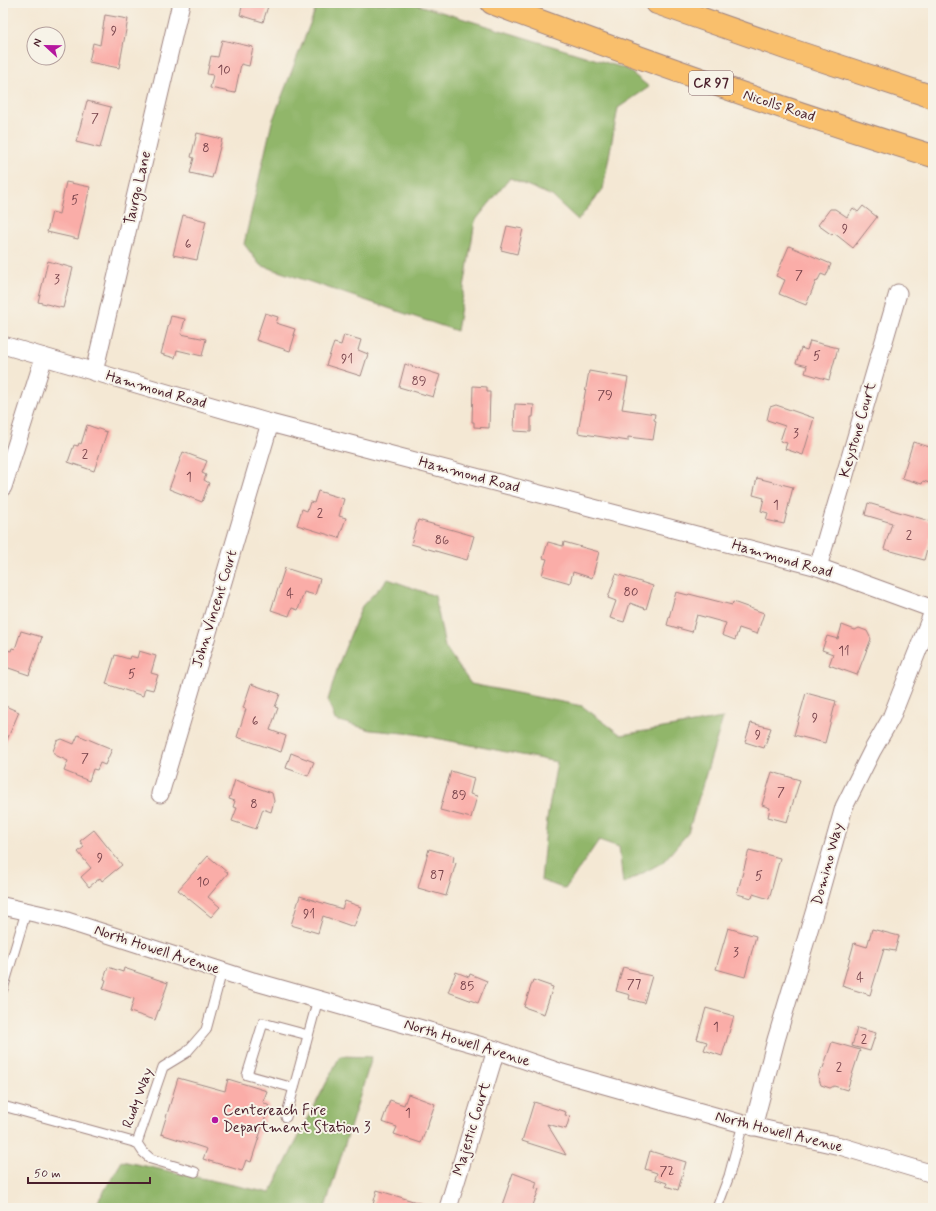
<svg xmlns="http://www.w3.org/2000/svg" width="936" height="1211" font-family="Mynerve,sans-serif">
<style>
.forest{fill:#91b66b;stroke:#6e6a4b}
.building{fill:#faada8}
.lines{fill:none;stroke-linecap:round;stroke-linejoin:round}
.lane-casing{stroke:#9f8480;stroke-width:11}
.street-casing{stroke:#9f8480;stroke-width:19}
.highway-casing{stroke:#9f8480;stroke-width:24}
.lane{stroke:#fff;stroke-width:9}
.street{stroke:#fff;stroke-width:17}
.highway{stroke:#f9bf6c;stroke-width:22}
.poi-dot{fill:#b5179e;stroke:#f7f3e8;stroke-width:1.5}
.labels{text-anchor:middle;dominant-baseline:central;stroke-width:4;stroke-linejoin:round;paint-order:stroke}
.number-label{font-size:13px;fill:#76424a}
.shield{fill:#f7f3e8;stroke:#7e5f64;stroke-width:1}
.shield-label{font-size:14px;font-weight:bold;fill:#4a1f2b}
.street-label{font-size:15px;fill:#4a1f2b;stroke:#f7f3e8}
.poi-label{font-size:15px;fill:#4a1f2b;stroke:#f7f3e8;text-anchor:start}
</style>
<rect width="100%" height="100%" fill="#f7f3e8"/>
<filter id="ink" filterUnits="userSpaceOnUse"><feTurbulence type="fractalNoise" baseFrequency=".025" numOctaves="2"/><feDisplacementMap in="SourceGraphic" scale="8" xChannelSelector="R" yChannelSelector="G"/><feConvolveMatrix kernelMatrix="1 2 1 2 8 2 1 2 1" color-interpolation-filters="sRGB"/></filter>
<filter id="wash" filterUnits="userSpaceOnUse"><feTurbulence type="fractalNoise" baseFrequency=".012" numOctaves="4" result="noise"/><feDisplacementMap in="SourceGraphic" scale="16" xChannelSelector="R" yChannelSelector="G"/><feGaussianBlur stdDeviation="0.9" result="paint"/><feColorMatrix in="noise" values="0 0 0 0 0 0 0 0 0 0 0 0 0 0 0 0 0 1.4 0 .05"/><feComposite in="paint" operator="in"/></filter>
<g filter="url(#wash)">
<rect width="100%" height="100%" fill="#f4e8d4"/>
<g class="forest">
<polygon points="318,3 412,3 627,69 649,87 618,108 603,189 578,220 552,196 510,178 475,221 457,331 260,265 244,244 272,122"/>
<polygon points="388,579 435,596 445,647 471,684 582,706 621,735 723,718 688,833 663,862 623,884 619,847 599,840 565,889 541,880 547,819 557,762 415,734 371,730 335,720 328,700 339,663 362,606"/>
<polygon points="340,1056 372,1057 325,1208 94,1208 122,1161 270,1193"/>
</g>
<g id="blocks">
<g class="building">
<polygon points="243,3 269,3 263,22 240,15"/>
<polygon points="105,15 128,19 119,68 89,62 93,43 100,45"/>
<polygon points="222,40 253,47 249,66 241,64 235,93 210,88 213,75 207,74 211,56 218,57"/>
<polygon points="87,101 111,107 100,148 76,142"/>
<polygon points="197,133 222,139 212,178 190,173 194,158 191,157"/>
<polygon points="66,182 90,187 78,239 47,232 52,212 59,214"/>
<polygon points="863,206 877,217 853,248 834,233 832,235 818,225 830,209 835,209 847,217 853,208 858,212"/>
<polygon points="183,215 206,221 197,260 173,255"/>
<polygon points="507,226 523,229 517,254 501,250"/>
<polygon points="789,246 831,264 826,276 821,274 817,282 816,281 806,305 779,294 785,280 776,276"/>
<polygon points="48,261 73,268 63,308 38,302"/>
<polygon points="265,313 278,317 276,323 295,329 293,335 295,335 290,351 256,340"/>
<polygon points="171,316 185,319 181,334 206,339 202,356 177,350 175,358 161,354"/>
<polygon points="344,335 361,340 358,350 368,354 361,376 326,365 334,343 341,345"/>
<polygon points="810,341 838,348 829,380 805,373 807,366 796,363 801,348 807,350"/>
<polygon points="405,364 440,375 433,397 399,387"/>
<polygon points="589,371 628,378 622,409 655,414 654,420 656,421 653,440 628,437 628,441 578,433"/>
<polygon points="473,386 487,387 487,392 490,392 489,428 474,427 474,422 472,422"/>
<polygon points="515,404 534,405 533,417 531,417 531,432 514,431"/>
<polygon points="776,405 814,418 803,455 785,449 787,443 780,441 785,426 767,420 770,407"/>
<polygon points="87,425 107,432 94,471 68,462 74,445 78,446 79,443 81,444"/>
<polygon points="913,442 933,448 933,484 923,481 922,484 902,478"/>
<polygon points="183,452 207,461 202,473 206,475 204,480 209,483 202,502 169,489"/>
<polygon points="757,478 793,487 784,524 766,520 768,513 761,511 764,498 753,495"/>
<polygon points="318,491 344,499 339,516 346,518 339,538 297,525 302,509 307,511 310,502 314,503"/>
<polygon points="868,503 933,522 933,538 930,538 924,560 884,549 892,523 865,515"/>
<polygon points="418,520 474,536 467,560 411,544"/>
<polygon points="548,542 563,546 564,542 599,552 592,578 573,572 570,583 542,575 547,559 543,558"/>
<polygon points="285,568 320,579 315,595 304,592 298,610 292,608 289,616 271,610"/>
<polygon points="616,574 653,586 646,609 630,603 624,622 610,618 616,601 608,598"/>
<polygon points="676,592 688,595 689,594 732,605 733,602 764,613 757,634 739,628 735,640 722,635 726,623 697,615 692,632 667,625"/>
<polygon points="842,625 855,630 859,628 867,631 871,639 857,675 829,665 833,654 822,650 827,636 838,639"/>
<polygon points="21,631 42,637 29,675 3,666 3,662 7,650 11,651 12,648 15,649"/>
<polygon points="139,651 156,656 151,673 158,675 153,690 145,688 143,696 106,684 115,655 129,659 130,656 137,658"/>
<polygon points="251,684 280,694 275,707 278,708 270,730 286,736 281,752 237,737 246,709 243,708"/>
<polygon points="806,693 836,701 825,743 794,735"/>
<polygon points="3,705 19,712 3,749"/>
<polygon points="751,723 771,728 764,748 745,742"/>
<polygon points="78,735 112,749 105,765 100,763 97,770 93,769 89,781 64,771 68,761 55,755 53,751 57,741 62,739 74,744"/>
<polygon points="291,753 314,762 308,776 286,768"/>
<polygon points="451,771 474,778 470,794 477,796 471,818 440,810"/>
<polygon points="772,772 800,780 787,822 768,817 770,808 762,805"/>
<polygon points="235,780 272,793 274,801 271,812 263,809 256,829 232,821 237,808 233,807 235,801 229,799"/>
<polygon points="94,830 122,865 102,881 100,878 89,887 81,877 91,868 78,852 84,847 80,841"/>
<polygon points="429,849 454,856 453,862 456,863 446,896 418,888"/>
<polygon points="749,850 780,858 769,899 753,894 752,898 737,894"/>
<polygon points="208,856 228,873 208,897 220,907 211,917 178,890"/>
<polygon points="300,896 342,909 345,901 361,907 354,927 323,916 318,933 291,925"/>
<polygon points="728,928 756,936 745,977 716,969"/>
<polygon points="872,929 899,936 895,951 884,949 870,995 842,986 854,943 867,947"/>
<polygon points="108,967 123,972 124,968 168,983 155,1020 130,1012 134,999 103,989 106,980 104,979"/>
<polygon points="623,967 638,971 638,973 652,976 644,1003 629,999 630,995 616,991"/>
<polygon points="456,972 469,977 470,974 487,981 478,1003 448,992"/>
<polygon points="533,980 553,987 544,1014 524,1007"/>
<polygon points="706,1008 734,1016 722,1056 704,1050 707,1042 697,1039"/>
<polygon points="857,1028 876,1033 870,1051 852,1046"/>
<polygon points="832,1042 860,1050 847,1090 834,1086 830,1088 821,1085 818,1077 820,1071 823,1068"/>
<polygon points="178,1078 225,1091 228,1079 267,1091 263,1102 269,1106 251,1162 246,1160 242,1171 203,1159 207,1149 161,1134"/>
<polygon points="408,1094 435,1104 421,1143 394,1134 397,1127 382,1122 390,1100 404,1105"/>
<polygon points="534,1102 566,1112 565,1115 570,1116 566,1129 547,1124 566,1155 522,1141"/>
<polygon points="650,1151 686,1162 678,1190 666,1186 667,1183 655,1179 657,1173 645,1169"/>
<polygon points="513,1173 537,1182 535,1188 539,1189 532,1208 501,1208"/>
<polygon points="377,1190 426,1205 426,1208 372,1208"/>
</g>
</g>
</g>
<g filter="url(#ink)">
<use href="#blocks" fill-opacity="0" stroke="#9f8480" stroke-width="1"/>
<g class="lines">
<g class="lane-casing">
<g id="lane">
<polyline points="3,989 26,912"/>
<polyline points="294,1088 247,1075 263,1023 308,1035"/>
<polyline points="3,1106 137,1143 163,1067 186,1053 206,1030 222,971"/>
<polyline points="286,1117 318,999"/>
<polyline points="137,1143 143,1152 151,1159 195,1172"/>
<polyline points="717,1208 729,1176 743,1124"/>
</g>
</g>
<g class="street-casing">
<g id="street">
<polyline points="3,345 270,423 818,567 933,609"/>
<polyline points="94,372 181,3"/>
<polyline points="3,487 44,357"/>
<polyline points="818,567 898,293"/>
<polyline points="160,794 270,423"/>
<polyline points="3,906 61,919 253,981 496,1050 562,1073 743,1124 840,1146 933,1174"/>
<polyline points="753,1127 776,1040 817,903 844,807 872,751 891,718 933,612"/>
<polyline points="448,1208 496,1050"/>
</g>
</g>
<g class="highway-casing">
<g id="highway">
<path d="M492 3C638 58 784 110 933 156"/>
<polyline points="657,3 791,50 933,97"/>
</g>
</g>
<use href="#lane" class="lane"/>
<use href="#street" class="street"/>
<use href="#highway" class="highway"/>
</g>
</g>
<circle class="poi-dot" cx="215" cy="1120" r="4"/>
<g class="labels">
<g class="number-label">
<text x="114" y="31">9</text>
<text x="224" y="70">10</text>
<text x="95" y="118">7</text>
<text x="206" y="148">8</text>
<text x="75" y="200">5</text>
<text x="845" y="229">9</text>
<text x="188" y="244">6</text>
<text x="799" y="275">7</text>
<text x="57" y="279">3</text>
<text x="817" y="356">5</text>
<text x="347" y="359">91</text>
<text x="419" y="381">89</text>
<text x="605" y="395">79</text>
<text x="796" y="433">3</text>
<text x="85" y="454">2</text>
<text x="189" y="477">1</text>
<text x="776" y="505">1</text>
<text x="320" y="513">2</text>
<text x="909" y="535">2</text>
<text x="442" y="540">86</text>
<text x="631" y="592">80</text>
<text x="290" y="594">4</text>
<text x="844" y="651">11</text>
<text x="132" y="674">5</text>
<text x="815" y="718">9</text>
<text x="255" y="721">6</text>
<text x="758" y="735">9</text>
<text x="85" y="758">7</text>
<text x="781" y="792">7</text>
<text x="459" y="795">89</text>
<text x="254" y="804">8</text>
<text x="100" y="858">9</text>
<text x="437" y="875">87</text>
<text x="759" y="876">5</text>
<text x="203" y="882">10</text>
<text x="309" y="914">91</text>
<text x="736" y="952">3</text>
<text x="860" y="978">4</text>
<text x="634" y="984">77</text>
<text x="467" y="986">85</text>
<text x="716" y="1027">1</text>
<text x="864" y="1039">2</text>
<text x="839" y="1067">2</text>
<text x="408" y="1113">1</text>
<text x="667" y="1171">72</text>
</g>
<rect class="shield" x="689" y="71" width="44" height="24" rx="3"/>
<g class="shield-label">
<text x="711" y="83">CR 97</text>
</g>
<g class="street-label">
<text transform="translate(779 106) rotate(18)">Nicolls Road</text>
<text transform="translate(138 188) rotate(-77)">Taurgo Lane</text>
<text transform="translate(156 390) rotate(16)">Hammond Road</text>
<text transform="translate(858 430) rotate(-74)">Keystone Court</text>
<text transform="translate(469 475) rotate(15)">Hammond Road</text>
<text transform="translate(782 559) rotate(16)">Hammond Road</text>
<text transform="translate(215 609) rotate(-73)">John Vincent Court</text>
<text transform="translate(828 864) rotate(-75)">Domino Way</text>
<text transform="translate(157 950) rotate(18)">North Howell Avenue</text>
<text transform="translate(467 1043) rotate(17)">North Howell Avenue</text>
<text transform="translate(138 1098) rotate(-70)">Rudy Way</text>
<text transform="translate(472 1129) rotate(-73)">Majestic Court</text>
<text transform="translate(779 1132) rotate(14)">North Howell Avenue</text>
</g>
<g class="poi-label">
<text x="223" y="1111">Centereach Fire<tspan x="223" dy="17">Department Station 3</tspan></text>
</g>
</g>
<rect width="936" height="1211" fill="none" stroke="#f7f3e8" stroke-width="16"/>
<g transform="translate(46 46) rotate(292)"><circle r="19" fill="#f7f3e8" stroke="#b29e9c"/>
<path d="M0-3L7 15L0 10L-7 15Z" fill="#b5179e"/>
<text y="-6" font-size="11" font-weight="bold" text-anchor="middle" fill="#4a1f2b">N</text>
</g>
<path d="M28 1177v6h122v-6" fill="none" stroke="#4a1f2b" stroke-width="2"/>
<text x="34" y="1177" font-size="12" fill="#4a1f2b" stroke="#f7f3e8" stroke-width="3" paint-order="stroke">50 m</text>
</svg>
